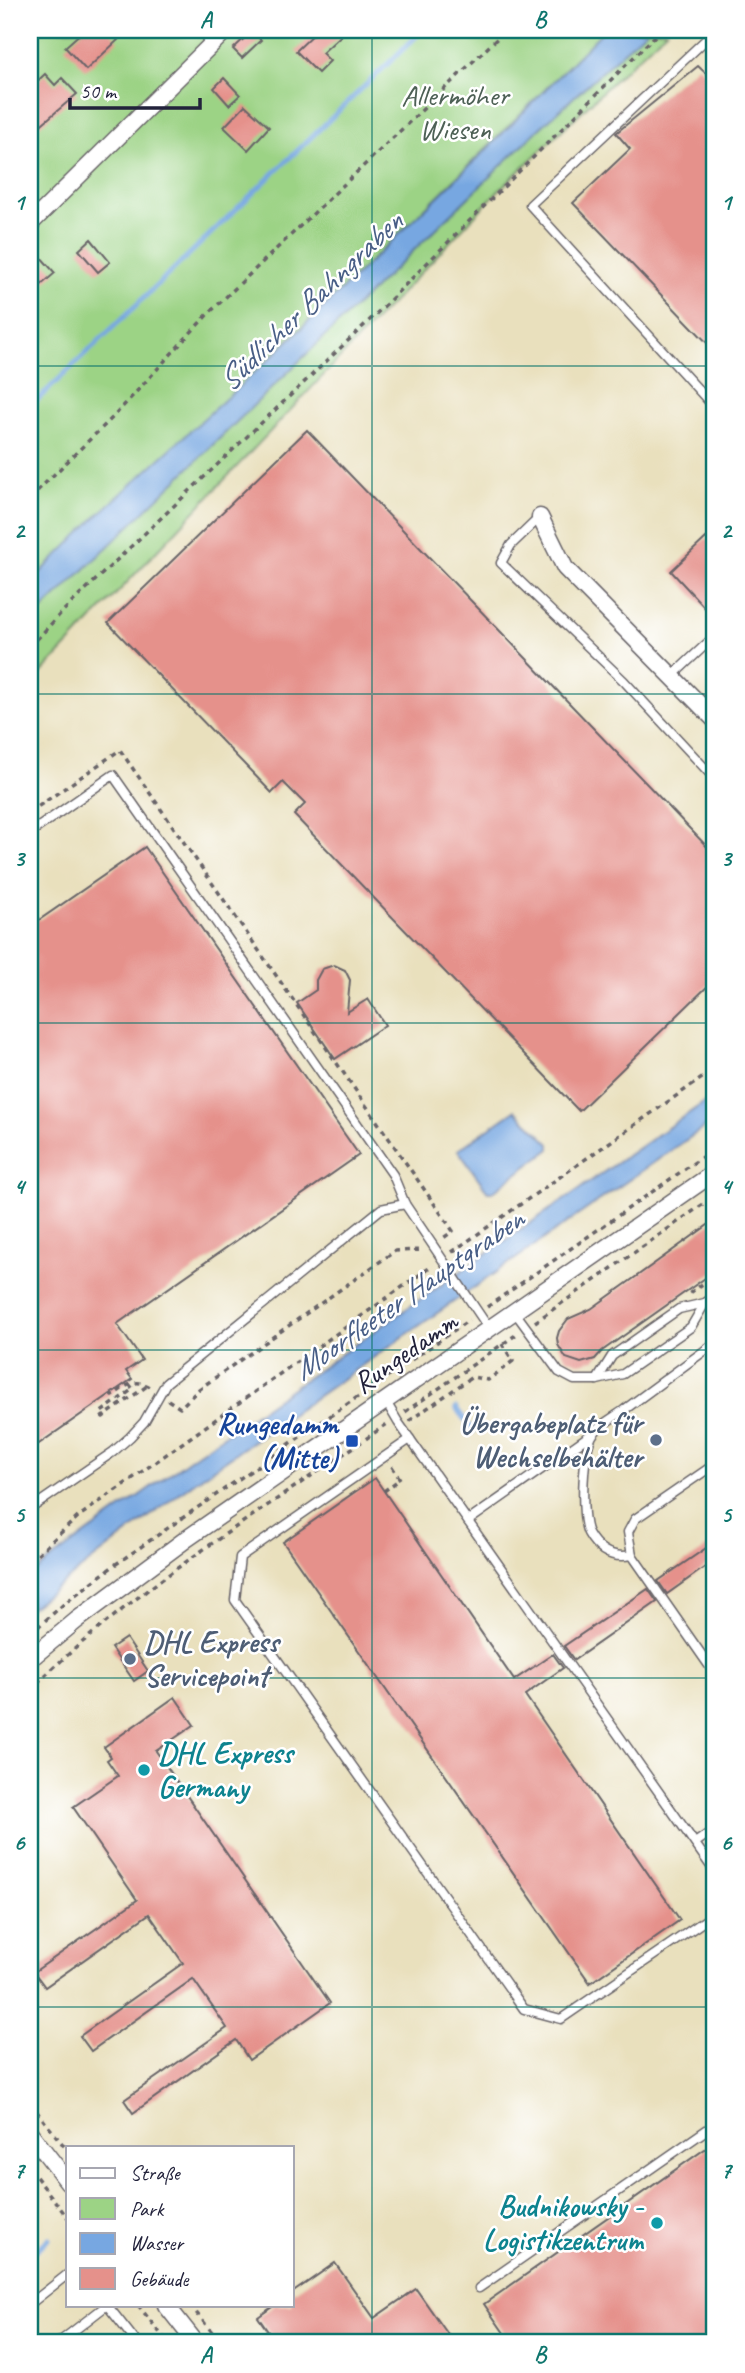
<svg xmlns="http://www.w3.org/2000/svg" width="745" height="2373" font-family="Caveat,sans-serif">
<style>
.green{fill:#9cd385;stroke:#5f7a60;stroke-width:2}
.water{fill:#77a7e1;stroke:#4c648e;stroke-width:2}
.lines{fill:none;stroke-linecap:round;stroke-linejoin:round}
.stream{stroke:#77a7e1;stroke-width:5}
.building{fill:#e5918b}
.service-casing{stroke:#686468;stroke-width:11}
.minor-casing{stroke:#686468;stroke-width:19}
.path{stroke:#686468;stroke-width:3.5;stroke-dasharray:5 5;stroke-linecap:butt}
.service{stroke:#fff;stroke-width:8}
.minor{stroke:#fff;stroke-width:16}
.grid{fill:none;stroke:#0f766e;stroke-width:2;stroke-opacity:0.55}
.service-dot{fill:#5c6f8a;stroke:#fff;stroke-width:2.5}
.transit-dot{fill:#1a4fb4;stroke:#fff;stroke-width:2.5}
.culture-dot{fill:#0f9aa8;stroke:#fff;stroke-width:2.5}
.labels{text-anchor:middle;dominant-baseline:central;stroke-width:5;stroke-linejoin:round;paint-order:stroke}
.park-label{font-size:30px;fill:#4d6055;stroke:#fff}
.street-label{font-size:30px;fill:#22223b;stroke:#fff}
.service-label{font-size:30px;font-weight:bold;fill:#4e5e75;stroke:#fff;text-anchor:end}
.transit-label{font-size:30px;font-weight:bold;fill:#164399;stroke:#fff;text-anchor:end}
.culture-label{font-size:30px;font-weight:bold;fill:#0d838f;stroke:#fff;text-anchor:start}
.water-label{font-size:32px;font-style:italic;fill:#485e86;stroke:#fff}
.neatline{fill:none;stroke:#0f766e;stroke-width:2.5}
.grid-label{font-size:23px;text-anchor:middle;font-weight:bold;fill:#0f766e}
</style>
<rect width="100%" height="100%" fill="#fff"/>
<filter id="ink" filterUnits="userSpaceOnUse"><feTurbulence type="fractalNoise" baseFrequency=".0143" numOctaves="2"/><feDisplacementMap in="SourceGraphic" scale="14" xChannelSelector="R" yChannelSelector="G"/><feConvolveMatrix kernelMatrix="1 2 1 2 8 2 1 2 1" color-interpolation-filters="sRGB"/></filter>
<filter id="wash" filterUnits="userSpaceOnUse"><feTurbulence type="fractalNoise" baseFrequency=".00686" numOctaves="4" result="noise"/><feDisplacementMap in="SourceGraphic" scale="28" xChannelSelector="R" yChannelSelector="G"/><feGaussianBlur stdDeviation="1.57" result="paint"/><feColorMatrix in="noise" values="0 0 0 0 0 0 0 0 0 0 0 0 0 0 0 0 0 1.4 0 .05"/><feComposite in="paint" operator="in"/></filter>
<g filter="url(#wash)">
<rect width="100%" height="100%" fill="#e9e0bd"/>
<g class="green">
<path d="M30 30H604C497 139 387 246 276 352 195 430 110 504 30 583Z"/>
<polygon points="647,30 667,30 499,190 30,685 30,622 540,128"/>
</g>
<g class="water">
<polygon points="604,30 647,30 540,128 30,622 30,583 100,513 277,352 489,147"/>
<polygon points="715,1095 715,1120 193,1483 30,1608 30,1576 50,1560 190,1459"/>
<polygon points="515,1110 550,1144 550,1149 492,1192 488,1192 458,1150"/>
</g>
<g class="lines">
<g class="stream">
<polyline points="30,407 423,30"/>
<polyline points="456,1408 473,1431"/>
<polyline points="30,2255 49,2239"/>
</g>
</g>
<g id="blocks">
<g class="building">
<polygon points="84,30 109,30 118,40 86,70 65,47"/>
<polygon points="318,30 347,30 322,53 330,61 318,73 296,51"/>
<polygon points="252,31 261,40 242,58 233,49"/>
<polygon points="698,66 715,82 715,351 573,203 630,149 616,133"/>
<polygon points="45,74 55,85 62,78 77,94 30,134 30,88"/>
<polygon points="224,78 240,95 229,105 214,88"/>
<polygon points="245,105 269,127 248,150 224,127"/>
<polygon points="91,239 110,262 98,272 79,250"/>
<polygon points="39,255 55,273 39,287 30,278 30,264"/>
<polygon points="307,430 715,855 715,979 579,1111 294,815 305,804 283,782 272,793 108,623"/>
<polygon points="706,538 715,548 715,603 707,610 671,571"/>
<polygon points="145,847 359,1155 117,1324 142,1360 126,1371 132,1379 30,1450 30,907 39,920"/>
<polygon points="334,965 345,970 350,980 347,1012 368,999 385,1025 335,1059 297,1003 316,990 316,980 322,969"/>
<polygon points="715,1220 715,1271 602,1351 595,1359 581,1363 566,1358 558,1345 557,1338 559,1331 568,1319 591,1309"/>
<polygon points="375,1478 514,1680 553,1654 563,1668 525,1695 680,1920 590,1983 283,1542"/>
<polygon points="715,1542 715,1560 667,1594 658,1581"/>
<polygon points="648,1589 657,1602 574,1660 564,1646"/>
<polygon points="126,1638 148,1671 134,1681 111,1648"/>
<polygon points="175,1697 194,1725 156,1751 330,2003 249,2060 236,2040 133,2113 124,2100 227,2028 193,1979 91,2051 80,2036 183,1963 149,1914 45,1987 34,1972 137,1900 73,1807 118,1776 107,1760 111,1757 104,1747"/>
<polygon points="715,2142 715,2343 511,2343 484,2304"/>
<polygon points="335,2263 374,2318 416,2289 454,2343 276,2343 258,2317 275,2305 292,2305 292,2293"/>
</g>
</g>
</g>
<g filter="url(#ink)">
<use href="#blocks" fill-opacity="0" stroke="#686468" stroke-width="2"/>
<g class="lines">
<g class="service-casing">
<g id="service">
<polyline points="715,31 530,205 715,408"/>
<polyline points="540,517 511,545 501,563 624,681 715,779"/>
<polyline points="672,676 715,636"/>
<polyline points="30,833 113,775 393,1175 405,1204 488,1327"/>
<polyline points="514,1311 559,1372 574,1380 597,1380 623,1374 691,1327 705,1303"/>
<polyline points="597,1380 612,1356 632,1342 679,1309 705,1303 715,1296"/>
<polyline points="385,1400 398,1422 715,1872"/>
<polyline points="410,1439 240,1557 235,1600 524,2009 561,2019 710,1917 715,1900"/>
<polyline points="715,1464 635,1519 628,1532 632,1555 715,1674"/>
<polyline points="30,1509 113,1452 130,1437 144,1422 166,1383 381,1209 405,1204"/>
<polyline points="468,1521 593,1433"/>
<path d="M632 1555C612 1559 598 1551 588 1533 580 1517 582 1447 594 1433 600 1424 615 1417 624 1410 654 1388 685 1365 715 1343"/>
<polyline points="695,1843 715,1829"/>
<polyline points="479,2288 715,2124"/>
<polyline points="30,2304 68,2274"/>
<polyline points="58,2343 107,2305 137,2343"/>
</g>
</g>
<g class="minor-casing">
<g id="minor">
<polyline points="30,224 226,30"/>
<polyline points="540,517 565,568 715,720"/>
<polyline points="30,1659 77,1620 185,1540 715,1172"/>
<polyline points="30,2133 68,2182"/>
<polyline points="166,2305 196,2343"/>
</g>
</g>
<g class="path">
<polyline points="30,498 115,415 207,315 506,30"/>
<polyline points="30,647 62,612 373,317 661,30"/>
<polyline points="30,812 120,750 453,1231 442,1239"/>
<polyline points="452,1252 715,1069"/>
<polyline points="690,1293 715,1275"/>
<polyline points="487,1307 715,1148"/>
<polyline points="535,1322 715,1196"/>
<polyline points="129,1384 133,1389 100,1413 103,1417 147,1386"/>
<path d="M110 1394 112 1396C125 1387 134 1377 150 1387"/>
<polyline points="168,1400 180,1408 199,1389 395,1251 423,1250"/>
<polyline points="405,1412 517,1334"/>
<polyline points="409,1421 472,1377 488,1380 513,1361 502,1344"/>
<polyline points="384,1491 400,1479 391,1465"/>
<polyline points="30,1561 78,1517 432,1266"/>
<polyline points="30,1634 65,1603 116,1564 469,1320"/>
<path d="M30 1690C136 1586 266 1509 387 1424"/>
<polyline points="30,2103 68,2151"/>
<polyline points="30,2169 68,2218"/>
<polyline points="138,2305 168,2343"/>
<polyline points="190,2305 221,2343"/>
</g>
<use href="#service" class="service"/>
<use href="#minor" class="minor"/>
</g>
</g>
<path class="grid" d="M372 30V2343M30 366H715M30 694H715M30 1023H715M30 1350H715M30 1678H715M30 2007H715"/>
<g class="service-dot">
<circle cx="656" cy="1440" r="7"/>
<circle cx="130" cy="1659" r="7"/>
</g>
<rect class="transit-dot" x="345" y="1434" width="14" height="14" rx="3.5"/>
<g class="culture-dot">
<circle cx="144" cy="1770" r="7"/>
<circle cx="657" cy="2223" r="7"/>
</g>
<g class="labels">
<g class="park-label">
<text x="455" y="95">Allermöher<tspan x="455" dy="34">Wiesen</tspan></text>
</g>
<g class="street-label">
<text transform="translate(405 1352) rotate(-35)">Rungedamm</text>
</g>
<g class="service-label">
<text x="642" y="1423">Übergabeplatz für<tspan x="642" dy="34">Wechselbehälter</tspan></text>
<text x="144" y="1642" text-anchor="start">DHL Express<tspan x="144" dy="34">Servicepoint</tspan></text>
</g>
<g class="transit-label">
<text x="338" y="1424">Rungedamm<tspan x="338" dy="34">(Mitte)</tspan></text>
</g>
<g class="culture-label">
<text x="158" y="1753">DHL Express<tspan x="158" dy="34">Germany</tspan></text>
<text x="643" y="2206" text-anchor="end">Budnikowsky -<tspan x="643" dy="34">Logistikzentrum</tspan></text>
</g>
<g class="water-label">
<text transform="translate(310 301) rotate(-44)">Südlicher Bahngraben</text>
<text transform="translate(408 1294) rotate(-35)">Moorfleeter Hauptgraben</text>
</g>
</g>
<rect width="745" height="2373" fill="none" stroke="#fff" stroke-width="77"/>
<rect x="66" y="2146" width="228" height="161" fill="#ffffff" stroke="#a7a7b1" stroke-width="2"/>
<rect x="80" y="2168" width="35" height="10" fill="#ffffff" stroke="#a7a7b1" stroke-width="2"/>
<text x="130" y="2180" font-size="21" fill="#22223b">Straße</text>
<rect x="80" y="2198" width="35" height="21" fill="#9cd385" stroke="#a7a7b1" stroke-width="2"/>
<text x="130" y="2216" font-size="21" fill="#22223b">Park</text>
<rect x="80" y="2233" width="35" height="21" fill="#77a7e1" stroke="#a7a7b1" stroke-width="2"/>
<text x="130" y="2250" font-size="21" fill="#22223b">Wasser</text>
<rect x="80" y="2268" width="35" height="21" fill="#e5918b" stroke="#a7a7b1" stroke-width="2"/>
<text x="130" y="2286" font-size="21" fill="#22223b">Gebäude</text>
<path d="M70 98v10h130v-10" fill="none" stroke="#22223b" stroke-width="3.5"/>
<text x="80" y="98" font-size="21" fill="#22223b" stroke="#ffffff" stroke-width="5" paint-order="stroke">50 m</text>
<rect x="38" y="38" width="668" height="2296" class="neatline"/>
<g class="grid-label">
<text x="206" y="27">A</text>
<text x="540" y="27">B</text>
<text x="19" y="210">1</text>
<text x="726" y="210">1</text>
<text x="19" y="538">2</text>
<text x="726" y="538">2</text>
<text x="19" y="866">3</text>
<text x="726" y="866">3</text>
<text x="19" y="1194">4</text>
<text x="726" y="1194">4</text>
<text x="19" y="1522">5</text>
<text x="726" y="1522">5</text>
<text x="19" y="1850">6</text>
<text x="726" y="1850">6</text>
<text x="19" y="2178">7</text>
<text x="726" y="2178">7</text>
<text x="206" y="2362">A</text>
<text x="540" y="2362">B</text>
</g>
</svg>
